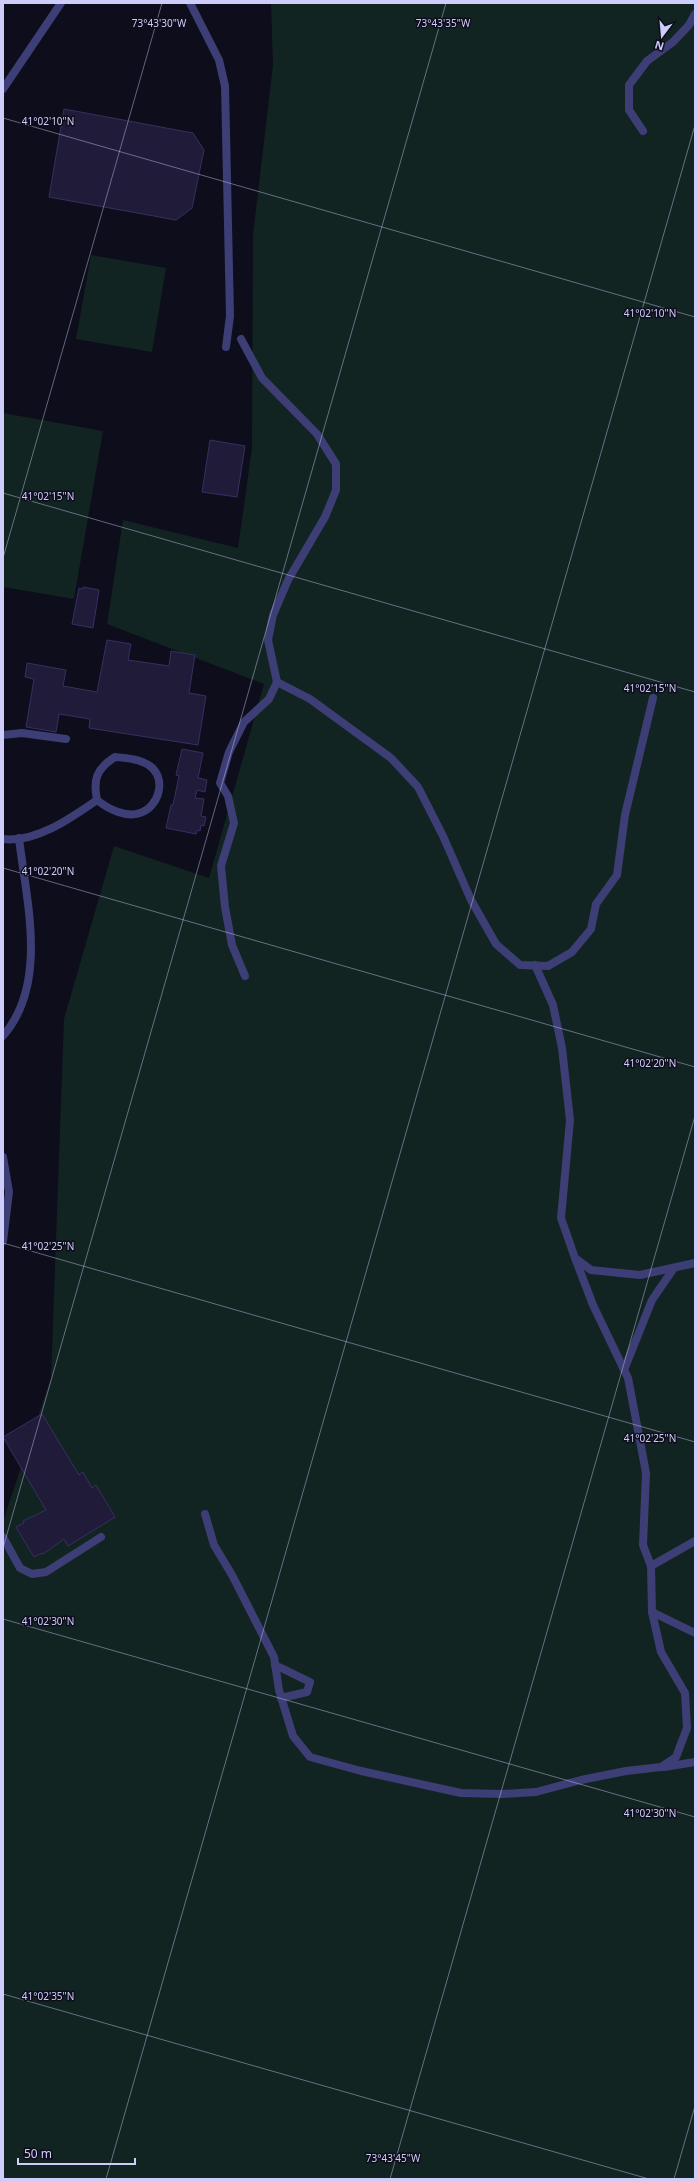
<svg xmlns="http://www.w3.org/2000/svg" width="698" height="2182" font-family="'Noto Sans',sans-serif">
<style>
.green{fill:#112422}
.building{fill:#1f1b39;stroke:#372f63}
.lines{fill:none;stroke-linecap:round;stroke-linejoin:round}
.lane{stroke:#3d3e75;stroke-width:8}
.ticks{fill:none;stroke:#ceccf9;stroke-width:1;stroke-opacity:0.45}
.ticks-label{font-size:10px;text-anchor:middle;fill:#ceccf9;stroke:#0e0d1b;stroke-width:3;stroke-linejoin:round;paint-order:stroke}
</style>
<rect width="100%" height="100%" fill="#0e0d1b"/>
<g class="green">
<polygon points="271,3 695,3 695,2179 3,2179 3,1521 51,1378 64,1019 114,846 209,878 264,684 107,624 123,520 238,548 252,448 253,235 273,65"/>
<polygon points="91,255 166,268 152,352 76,339"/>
<polygon points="3,413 103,431 74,599 3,587"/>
</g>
<g class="building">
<polygon points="64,109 193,133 204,150 192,208 176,220 49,197"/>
<polygon points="210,440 245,446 237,497 202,492"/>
<polygon points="83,587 99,590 93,628 72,624 79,588 83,589"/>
<polygon points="107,640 131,644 128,660 169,666 171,651 195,655 189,693 206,696 198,745 89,728 90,719 59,714 56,732 26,727 34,679 25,677 27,663 66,670 63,686 97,692"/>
<polygon points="182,749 203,753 198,778 207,780 205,792 197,790 195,798 204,799 201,816 206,817 204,826 201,825 200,831 197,830 196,834 166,828 171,805 173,805 179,776 176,775"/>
<polygon points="42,1414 79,1475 83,1472 92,1488 96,1485 115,1517 68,1546 64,1539 43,1554 42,1553 34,1557 16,1527 24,1523 23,1521 46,1510 3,1437"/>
</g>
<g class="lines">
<g class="lane">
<polyline points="190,3 219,60 225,86 230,316 226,347"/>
<polyline points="3,89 61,3"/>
<polyline points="643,131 629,110 629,85 647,61 673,42 689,25 695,14"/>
<polyline points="241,339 262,378 317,434 336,464 336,490 325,517 288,580 273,615 268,640 277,682 269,699 244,722 229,752 220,783 228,796 234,823 221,866 225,907 232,945 245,976"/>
<polyline points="277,682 310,699 391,758 418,787 443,836 471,900 496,944 520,965 548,966 572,952 591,929 596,904 617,875 625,815 653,698"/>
<polyline points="3,735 22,733 66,739"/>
<path d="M115 757C126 758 140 759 150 766 167 779 159 807 140 813 126 818 108 809 97 800 93 780 96 769 115 757Z"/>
<path d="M3 839C36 843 71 818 97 800"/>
<polyline points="535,965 553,1005 562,1048 570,1120 561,1218 575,1258 591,1270 640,1275 695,1263"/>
<path d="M3 1036C49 983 26 900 19 838"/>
<polyline points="3,1157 9,1192 3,1241"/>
<polyline points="624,1370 652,1300 674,1268"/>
<polyline points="205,1514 214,1545 232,1575 274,1657 279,1690 293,1736 310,1757 361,1771 461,1793 502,1794 536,1792 581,1780 626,1771 661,1767 676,1757 687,1728 685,1693 661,1652 652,1612 651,1566 643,1545 646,1473 637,1425 628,1378 593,1305 575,1258"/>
<polyline points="3,1537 20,1568 32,1574 46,1572 101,1537"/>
<polyline points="651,1566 695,1541"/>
<polyline points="652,1612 695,1633"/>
<polyline points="275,1665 310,1682 307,1692 281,1698"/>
<polyline points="664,1767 695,1762"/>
</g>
</g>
<path class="ticks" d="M3 118 695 317M3 493 695 692M3 558 162 3M3 868 695 1067M3 1243 695 1442M3 1548 446 3M3 1619 695 1817M3 1994 649 2179M106 2179 695 125M390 2179 695 1116M674 2179 695 2106"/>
<g class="ticks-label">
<text x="159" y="27">73°43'30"W</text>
<text x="443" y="27">73°43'35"W</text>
<text x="48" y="125">41°02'10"N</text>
<text x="650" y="317">41°02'10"N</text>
<text x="48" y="500">41°02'15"N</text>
<text x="650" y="692">41°02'15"N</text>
<text x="48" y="875">41°02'20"N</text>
<text x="650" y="1067">41°02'20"N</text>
<text x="48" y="1250">41°02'25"N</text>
<text x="650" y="1442">41°02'25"N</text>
<text x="48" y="1625">41°02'30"N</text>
<text x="650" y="1817">41°02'30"N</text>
<text x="48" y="2000">41°02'35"N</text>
<text x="393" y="2162">73°43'45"W</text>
</g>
<rect width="698" height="2182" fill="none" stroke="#ceccf9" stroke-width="8"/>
<g transform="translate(662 36) rotate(196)" stroke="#0e0d1b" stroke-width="3" paint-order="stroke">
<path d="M0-3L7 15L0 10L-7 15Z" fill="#ceccf9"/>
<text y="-6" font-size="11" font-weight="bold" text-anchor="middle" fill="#ceccf9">N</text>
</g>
<path d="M18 2158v6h117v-6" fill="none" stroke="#ceccf9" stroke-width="2"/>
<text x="24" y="2158" font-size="12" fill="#ceccf9" stroke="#0e0d1b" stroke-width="3" paint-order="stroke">50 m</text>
</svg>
